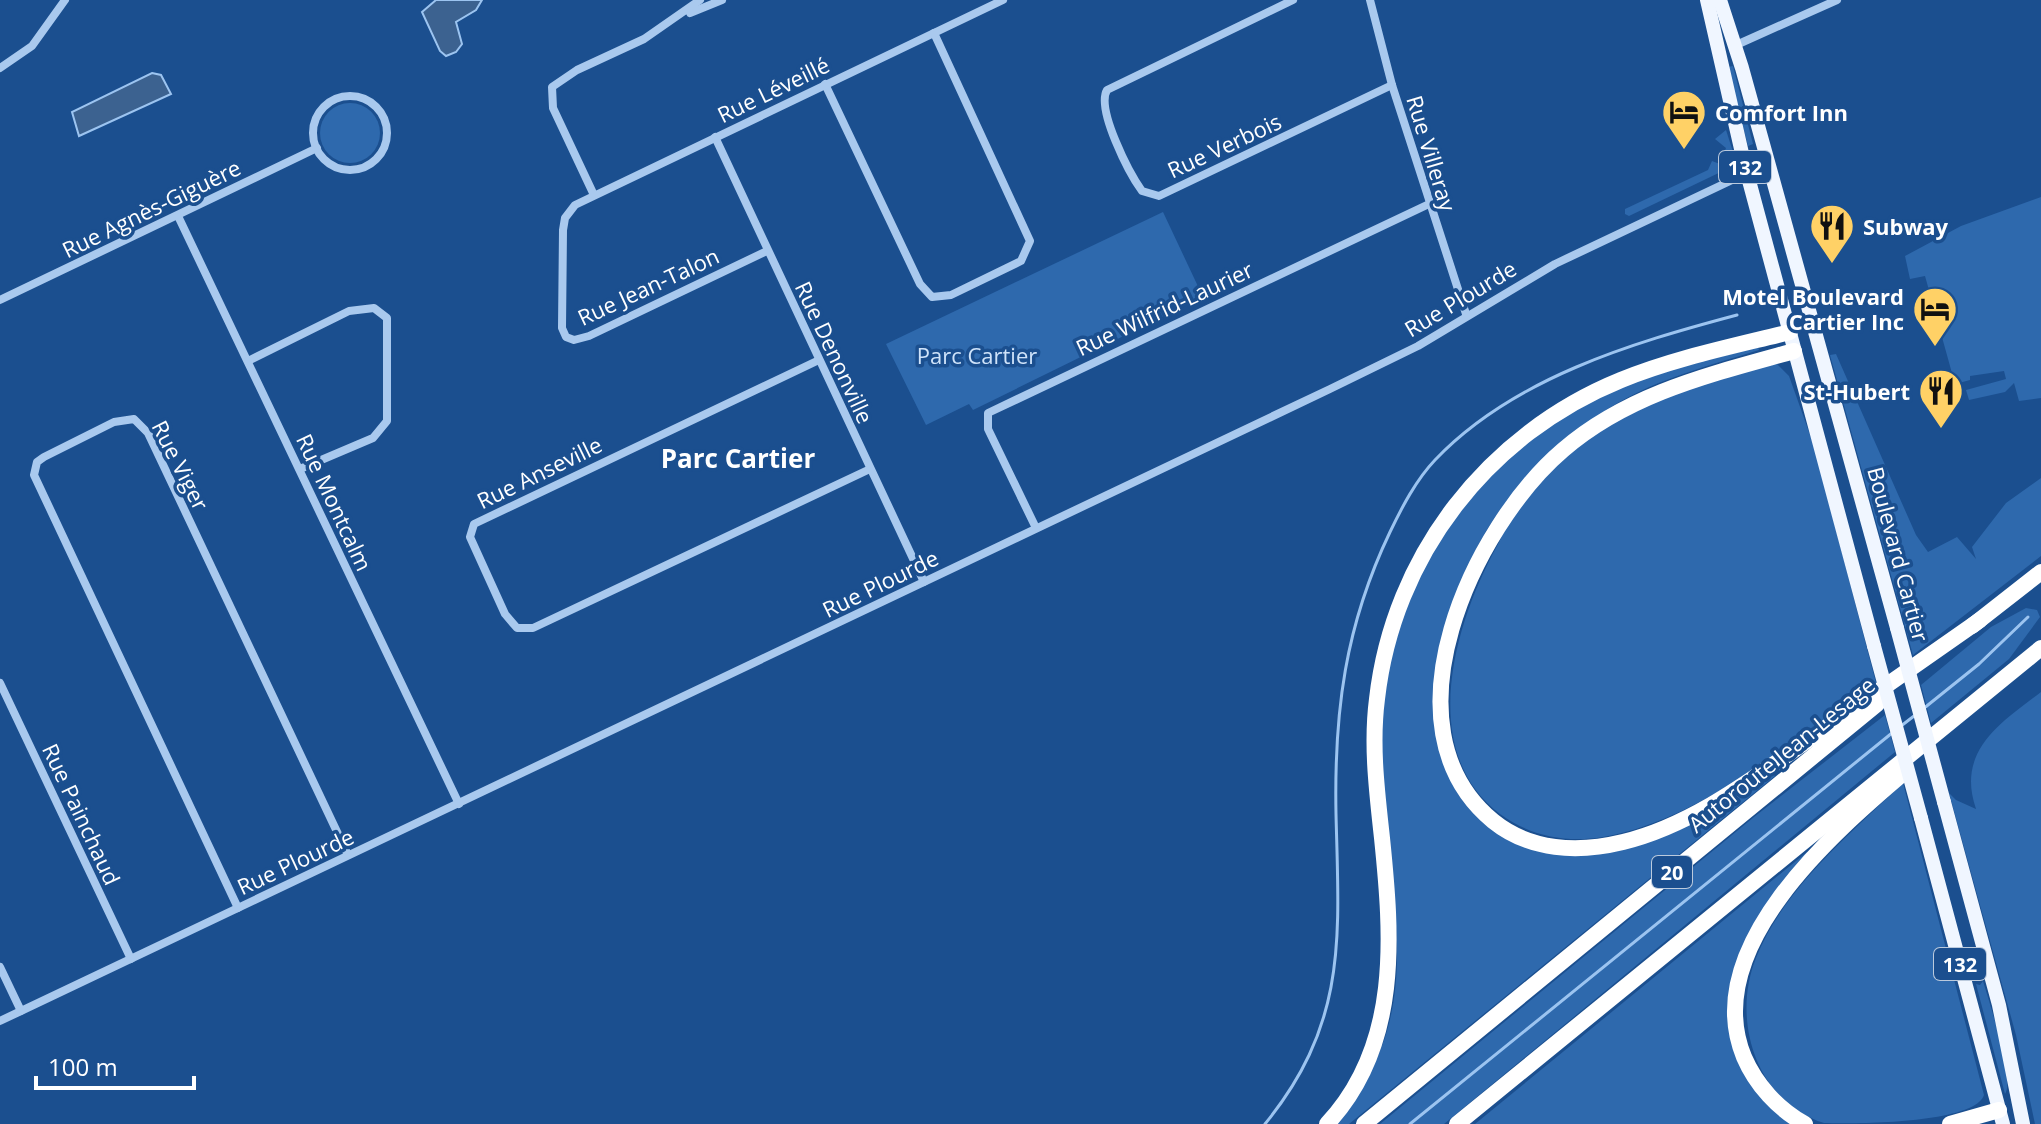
<svg xmlns="http://www.w3.org/2000/svg" width="2041" height="1124" font-family="'Open Sans',sans-serif">
<style>
.green{fill:#2e69ad}
.water{fill:#3c6290;stroke:#9cc4f0;stroke-width:2}
.lines{fill:none;stroke-linecap:round;stroke-linejoin:round}
.stream{stroke:#9cc4f0;stroke-width:3}
.street{stroke:#a9c9ee;stroke-width:8}
.primary{stroke:#f0f6ff;stroke-width:14}
.highway{stroke:#fff;stroke-width:16}
.primary-bridge{stroke:#f0f6ff;stroke-width:14}
.labels{text-anchor:middle;dominant-baseline:central;stroke-width:7;stroke-linejoin:round;paint-order:stroke}
.shield{fill:#1b4f8f;stroke:#bbcadd;stroke-width:2}
.shield-label{font-size:20px;font-weight:bold;fill:#fff}
.street-label{font-size:22px;fill:#fff;stroke:#1b4f8f}
.poi-label{font-size:22px;font-weight:bold;fill:#fff;stroke:#1b4f8f;text-anchor:start}
.park-label{font-size:22px;fill:#cfe3fa;stroke:#1b4f8f}
.quarter-label{font-size:26px;font-weight:bold;fill:#fff;stroke:#1b4f8f}
</style>
<rect width="100%" height="100%" fill="#1b4f8f"/>
<g class="green">
<polygon points="1733,66 1753,144 1748,146 1728,67"/>
<circle cx="350" cy="133" r="30"/>
<polygon points="1726,130 1734,155 1727,169 1629,216 1625,214 1625,209 1708,170 1712,161 1720,164 1726,148 1715,139"/>
<polygon points="2041,197 2041,398 2019,401 2014,383 2005,392 1969,400 1966,390 2006,379 2004,371 1970,376 1970,380 1955,384 1925,276 1910,279 1905,256 1961,226"/>
<polygon points="1163,212 1203,297 973,410 969,404 926,425 886,344"/>
<path d="M1758 347 1759 350C1699 369 1639 383 1588 423 1549 454 1514 486 1488 528 1444 598 1401 767 1487 824 1506 836 1560 847 1585 855L1772 773 1775 776 1349 1124H1334C1345 1108 1359 1091 1369 1074 1419 984 1388 884 1383 788 1381 744 1381 699 1391 655 1414 547 1495 452 1591 401 1643 373 1702 362 1758 347Z"/>
<polygon points="1836,354 1916,535 1928,552 1957,537 1976,559 1972,547 2006,503 2041,478 2041,556 1913,655 1830,355"/>
<path d="M1769 363 1777 364 1789 376 1814 446 1876 683C1798 738 1699 821 1603 837 1566 843 1530 836 1500 814 1416 751 1455 622 1497 546 1504 533 1510 516 1521 505 1547 475 1576 444 1610 423 1658 394 1716 380 1769 363Z"/>
<polygon points="2026,608 2037,610 2040,617 2009,659 1931,723 1921,685 1991,627"/>
<path d="M2041 692V1124H2035L2016 1035 1949 793 1956 800 1976 809C1956 751 2000 723 2041 692Z"/>
<polygon points="1885,715 1895,752 1444,1124 1380,1124 1754,817"/>
<path d="M1903 783 1984 1095C1975 1124 1851 1124 1824 1123 1756 1102 1731 1020 1756 958 1783 889 1851 833 1903 783Z"/>
<polygon points="1807,852 1809,854 1755,921 1735,968 1729,1001 1732,1037 1793,1124 1475,1124"/>
<path d="M1983 981C1989 1001 2015 1081 2005 1094L1976 984 1980 985Z"/>
</g>
<g class="water">
<polygon points="436,0 482,0 476,10 456,22 462,44 456,52 446,56 440,51 422,12"/>
<polygon points="152,73 161,75 171,94 79,136 72,112"/>
</g>
<g class="lines">
<g class="stream">
<polyline points="1923,709 1979,664 2028,617"/>
<polyline points="1901,726 1914,716"/>
<path d="M1265 1124C1348 1022 1339 937 1336 814 1334 712 1345 626 1390 532 1402 507 1416 480 1435 460 1513 378 1632 343 1737 315"/>
<polyline points="1410,1124 1892,733"/>
</g>
<g class="street">
<path d="M1293 0 1107 90C1096 109 1129 173 1142 191L1159 196 1392 85"/>
<polyline points="1370,0 1392,85 1466,314"/>
<polyline points="690,13 722,0"/>
<polyline points="1734,46 1837,0"/>
<polyline points="0,68 32,46 65,0"/>
<polyline points="825,84 920,284 932,297 951,295 1021,261 1030,241 934,33"/>
<circle cx="350" cy="133" r="37"/>
<polyline points="715,137 924,582"/>
<polyline points="593,193 553,108 552,87 577,70 644,39 700,0"/>
<polyline points="178,216 459,804"/>
<polyline points="767,251 589,336 574,340 566,337 562,328 563,230 565,218 575,205 1003,0"/>
<polyline points="0,300 317,148"/>
<polyline points="819,360 474,524 470,537 505,614 517,628 533,628 870,469"/>
<polyline points="248,361 349,311 374,308 387,318 387,421 373,438 300,469"/>
<polyline points="1036,528 988,429 988,413 1429,204"/>
<polyline points="0,683 131,959"/>
<polyline points="238,908 34,475 37,462 44,457 114,422 134,419 148,433 348,855"/>
<polyline points="0,967 21,1011"/>
<polyline points="0,1021 1330,389 1418,346 1555,264 1768,163"/>
</g>
<g class="primary">
<polyline points="1707,0 1744,162 1874,646"/>
<polyline points="1720,0 1742,68 1897,628"/>
<polyline points="1944,802 1999,1005 2023,1124"/>
<polyline points="1921,818 2003,1124"/>
</g>
<g class="highway">
<path d="M1794 351C1712 374 1629 393 1563 450 1473 527 1379 727 1493 821 1530 851 1578 853 1623 842 1690 826 1751 780 1807 741 1865 701 1922 660 1980 620"/>
<polyline points="1972,626 2041,572"/>
<path d="M1327 1124C1401 1045 1392 936 1382 838 1377 792 1371 745 1377 699 1393 556 1488 434 1621 380 1675 358 1734 346 1790 332"/>
<polyline points="1364,1124 1877,704"/>
<polyline points="1457,1124 2041,648"/>
<path d="M1805 1124C1778 1109 1756 1085 1744 1057 1699 948 1833 833 1906 771"/>
<polyline points="1950,1124 1999,1110"/>
</g>
<g class="primary-bridge">
<polyline points="1897,628 1944,802"/>
<polyline points="1874,646 1921,818"/>
</g>
</g>
<defs>
<g id="hotel-pin" transform="scale(2.3)"><path d="M0 17L-7.5 6A9.5 9.5 0 1 1 7.5 6Z" fill="#ffd166" stroke="#1b4f8f"/><path d="M-6-4.5h1.5V1H6V5H4.5V3h-9V5H-6ZM-4 0a1.8 1.8 0 1 1 3.6 0ZM.5 0V-2.5h3Q6-2.5 6 0Z" fill="#111"/></g>
<g id="restaurant-pin" transform="scale(2.3)"><path d="M0 17L-7.5 6A9.5 9.5 0 1 1 7.5 6Z" fill="#ffd166" stroke="#1b4f8f"/><path d="M-5-6h1v4h1v-4h1v4h1v-4h1v5L-1.5 .5V6h-2V.5L-5-1ZM5-6V6H3V1.5H1.5Q1.5-4 5-6Z" fill="#111"/></g>
</defs>
<g fill-rule="evenodd">
<use href="#hotel-pin" x="1684" y="112"/>
<use href="#restaurant-pin" x="1832" y="226"/>
<use href="#hotel-pin" x="1935" y="309"/>
<use href="#restaurant-pin" x="1941" y="391"/>
</g>
<g class="labels">
<g class="shield">
<rect x="1719" y="151" width="52" height="32" rx="6"/>
<rect x="1652" y="856" width="40" height="32" rx="6"/>
<rect x="1934" y="948" width="52" height="32" rx="6"/>
</g>
<g class="shield-label">
<text x="1745" y="167">132</text>
<text x="1672" y="872">20</text>
<text x="1960" y="964">132</text>
</g>
<g class="street-label">
<text transform="translate(773 89) rotate(-26)">Rue Léveillé</text>
<text transform="translate(1224 145) rotate(-25)">Rue Verbois</text>
<text transform="translate(1432 153) rotate(73)">Rue Villeray</text>
<text transform="translate(151 208) rotate(-26)">Rue Agnès-Giguère</text>
<text transform="translate(648 286) rotate(-25)">Rue Jean-Talon</text>
<text transform="translate(1460 298) rotate(-31)">Rue Plourde</text>
<text transform="translate(1164 308) rotate(-25)">Rue Wilfrid-Laurier</text>
<text transform="translate(835 352) rotate(65)">Rue Denonville</text>
<text transform="translate(181 465) rotate(63)">Rue Viger</text>
<text transform="translate(539 472) rotate(-26)">Rue Anseville</text>
<text transform="translate(335 502) rotate(65)">Rue Montcalm</text>
<text transform="translate(1899 554) rotate(75)">Boulevard Cartier</text>
<text transform="translate(880 583) rotate(-26)">Rue Plourde</text>
<text transform="translate(1781 754) rotate(-39)">Autoroute Jean-Lesage</text>
<text transform="translate(82 814) rotate(65)">Rue Painchaud</text>
<text transform="translate(295 861) rotate(-25)">Rue Plourde</text>
</g>
<g class="poi-label">
<text x="1715" y="112">Comfort Inn</text>
<text x="1863" y="226">Subway</text>
<text x="1904" y="296" text-anchor="end">Motel Boulevard<tspan x="1904" dy="25">Cartier Inc</tspan></text>
<text x="1910" y="391" text-anchor="end">St-Hubert</text>
</g>
<g class="park-label">
<text x="977" y="355">Parc Cartier</text>
</g>
<g class="quarter-label">
<text x="738" y="458">Parc Cartier</text>
</g>
</g>
<path d="M36 1076v12h158v-12" fill="none" stroke="#ffffff" stroke-width="4"/>
<text x="48" y="1076" font-size="24" fill="#ffffff" stroke="#1b4f8f" stroke-width="6" paint-order="stroke">100 m</text>
</svg>
